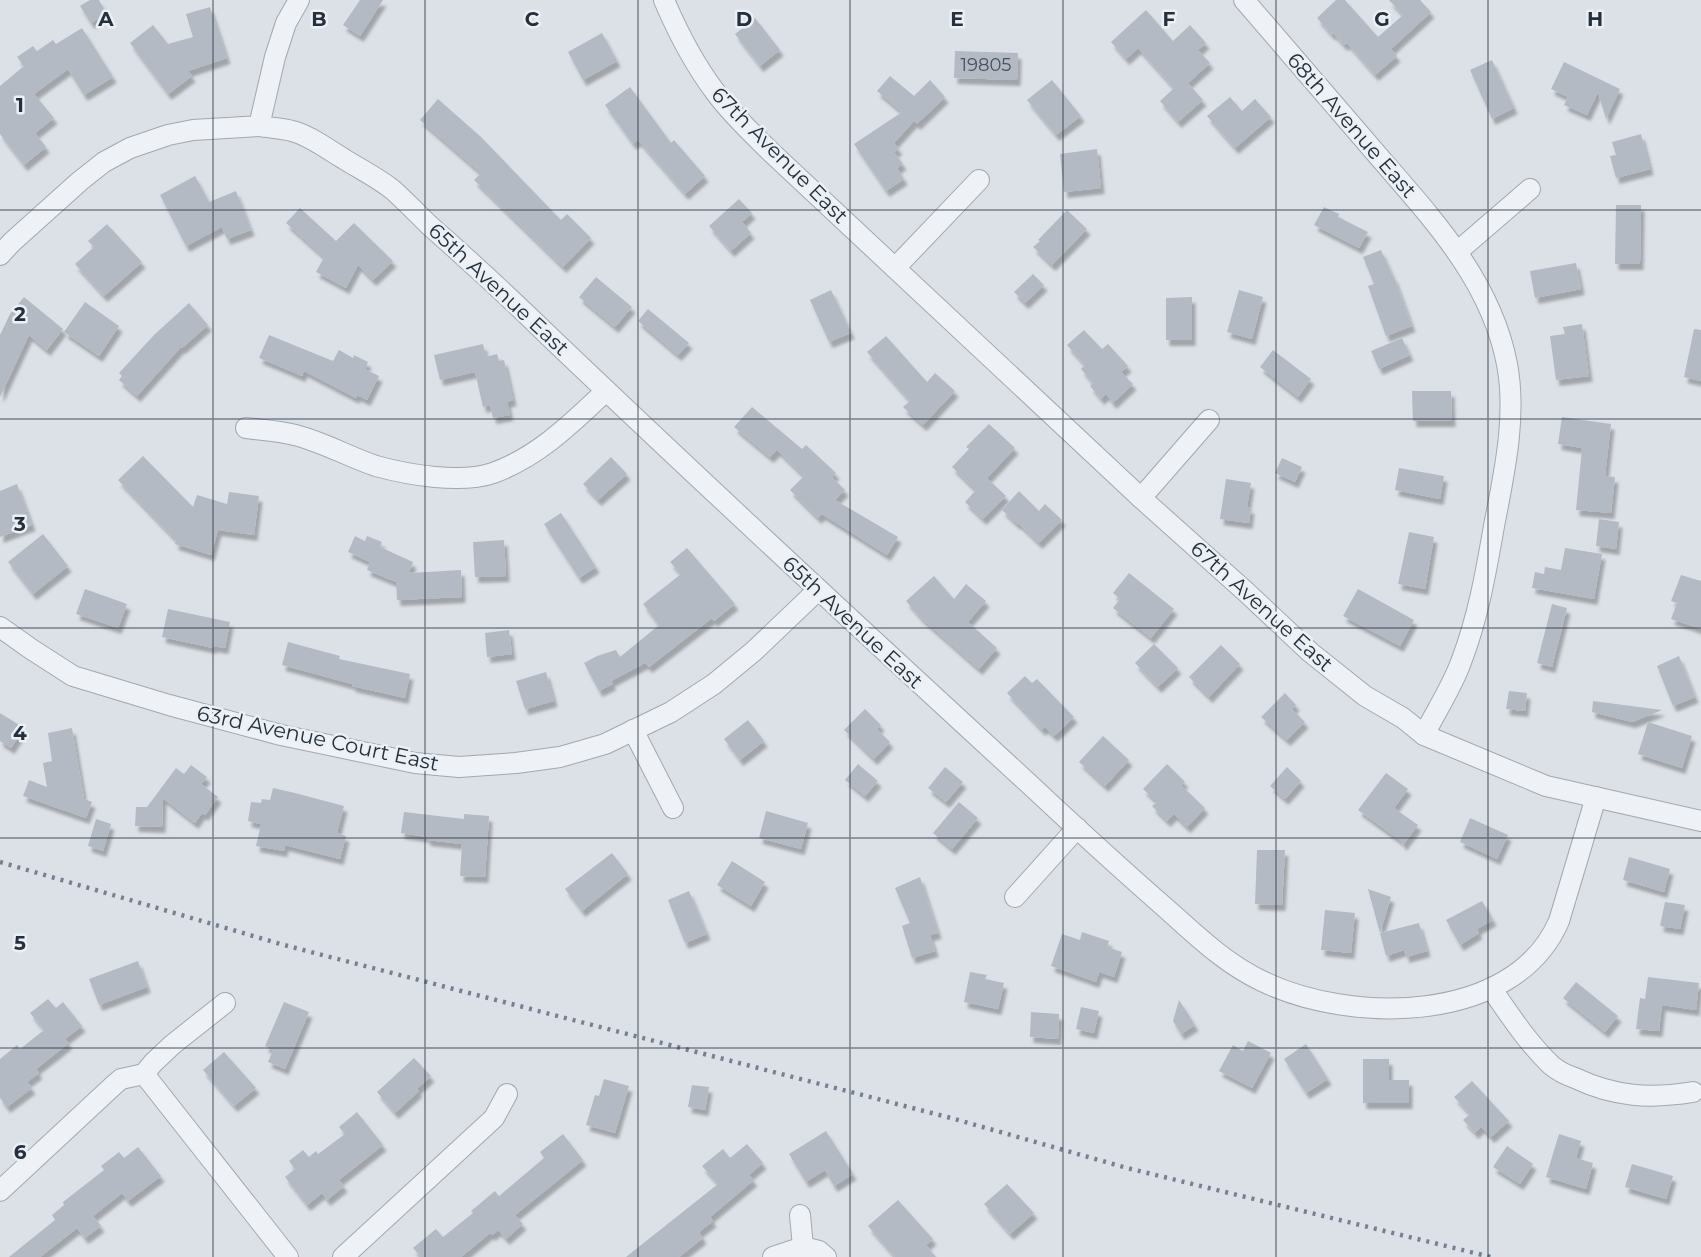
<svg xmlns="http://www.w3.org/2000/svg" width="1701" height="1257" font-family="Montserrat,sans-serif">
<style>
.building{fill:#b3bac4;filter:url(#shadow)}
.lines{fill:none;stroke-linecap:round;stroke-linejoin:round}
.street-casing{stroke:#a1a8b1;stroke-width:22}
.street{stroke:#eef1f5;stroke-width:20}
.rail{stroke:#758191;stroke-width:4.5;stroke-dasharray:3 6;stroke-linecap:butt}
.grid{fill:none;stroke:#252f3d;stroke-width:1.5;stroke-opacity:0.55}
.labels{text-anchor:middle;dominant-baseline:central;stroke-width:5;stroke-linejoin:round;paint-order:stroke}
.number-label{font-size:18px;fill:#48525f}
.street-label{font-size:21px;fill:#252f3d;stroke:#ebf0f5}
.grid-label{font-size:20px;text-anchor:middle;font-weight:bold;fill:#252f3d;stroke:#ebf0f5;stroke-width:5;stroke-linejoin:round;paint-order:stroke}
</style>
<defs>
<filter id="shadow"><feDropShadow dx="3.5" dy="6" stdDeviation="1.5" flood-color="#0004"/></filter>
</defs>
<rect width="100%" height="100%" fill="#dce1e7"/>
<g class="building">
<polygon points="90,0 99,0 107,14 91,23 80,6"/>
<polygon points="360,0 383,0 360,36 343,25"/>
<polygon points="1336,0 1345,0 1378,37 1403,15 1389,0 1420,0 1431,12 1391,49 1397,56 1375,75 1347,43 1344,45 1333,33 1332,35 1317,18"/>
<polygon points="210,7 227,58 188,71 192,76 168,94 130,43 153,25 168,44 193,37 186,14"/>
<polygon points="1146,10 1173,41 1190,25 1206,43 1198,50 1210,63 1188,83 1203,100 1178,122 1160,101 1174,88 1138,48 1126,59 1111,42"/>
<polygon points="755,18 780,50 760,66 735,34"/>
<polygon points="82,28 113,77 84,95 68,69 34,94 54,118 35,133 46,147 24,165 0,134 0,86 24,66 17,57 33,46 37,51 53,40 56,44"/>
<polygon points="602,33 617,61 583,80 568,52"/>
<polygon points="955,51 1018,53 1017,80 954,78"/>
<polygon points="1492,60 1514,108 1492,119 1470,70"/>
<polygon points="1564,62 1620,89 1606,119 1598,92 1587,115 1564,105 1568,97 1551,89"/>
<polygon points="890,76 914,96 930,80 945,97 917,124 914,121 894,143 899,149 894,152 903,164 897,168 904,179 886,191 854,144 902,112 877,91"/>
<polygon points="1052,80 1081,116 1056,135 1027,100"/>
<polygon points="630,87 671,143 674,140 705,176 685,194 638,140 633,144 605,105"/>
<polygon points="1230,97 1242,111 1255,99 1271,117 1235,148 1207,116"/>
<polygon points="438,99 481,137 561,220 567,214 591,238 563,267 474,180 481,173 420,120"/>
<polygon points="1641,134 1650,169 1616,178 1610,156 1616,155 1612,142"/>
<polygon points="1097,149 1101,188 1064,192 1060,154"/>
<polygon points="195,176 209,202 236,191 251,230 227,239 222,227 186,246 160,195"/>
<polygon points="739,199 752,213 742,222 751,233 731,251 709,226"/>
<polygon points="1616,205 1641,205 1640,264 1615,264"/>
<polygon points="1324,207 1339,214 1338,217 1368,232 1359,248 1314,225"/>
<polygon points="300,208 336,241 354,223 393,261 373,280 358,265 346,288 316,272 324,257 286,223"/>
<polygon points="1067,210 1087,229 1052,265 1033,247 1040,241 1038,240"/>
<polygon points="107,224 142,262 104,296 75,264 94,247 88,241"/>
<polygon points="1381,250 1393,277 1394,277 1412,326 1386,336 1368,286 1374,284 1363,257"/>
<polygon points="1576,263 1581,289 1535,298 1530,271"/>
<polygon points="1033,274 1044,285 1025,303 1014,292"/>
<polygon points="596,277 632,307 615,327 579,297"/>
<polygon points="831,290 851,333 829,342 810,300"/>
<polygon points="1239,290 1263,297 1252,339 1227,332"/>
<polygon points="24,297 63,329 47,350 29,335 0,397 0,335 10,314"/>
<polygon points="1192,297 1192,340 1166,340 1166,298"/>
<polygon points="85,302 119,326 99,356 64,332"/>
<polygon points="189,303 208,325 182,348 181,347 137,396 119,380 122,376 119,373 154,335"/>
<polygon points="648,309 689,343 678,355 638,321"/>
<polygon points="1582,324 1589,376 1556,380 1550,336 1565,334 1563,327"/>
<polygon points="1694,329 1701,330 1701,381 1684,377"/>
<polygon points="1084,330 1102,349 1108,344 1128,366 1121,372 1133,384 1113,403 1106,394 1101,399 1090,386 1093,383 1081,369 1085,365 1067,345"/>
<polygon points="269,335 333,361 339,350 353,358 354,355 368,362 365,369 379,376 367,400 357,395 356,398 304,371 302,376 259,358"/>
<polygon points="886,336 927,382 935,373 955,391 923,425 903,407 910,401 867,352"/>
<polygon points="1402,338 1410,355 1379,369 1371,351"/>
<polygon points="483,344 486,357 497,354 499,361 504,360 513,400 507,402 510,415 493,418 490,405 483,407 475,372 440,380 434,355"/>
<polygon points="1273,350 1311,379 1298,397 1260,367"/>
<polygon points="1412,391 1451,391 1452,421 1413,421"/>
<polygon points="752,407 802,449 806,445 836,473 832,477 845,490 835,500 898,537 887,555 822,514 818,518 790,490 804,476 777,450 770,457 734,427"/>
<polygon points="1562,417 1611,424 1605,476 1615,477 1611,513 1576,510 1582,448 1558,444"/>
<polygon points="989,424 1015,448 987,478 1006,496 983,519 965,502 976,490 952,467 969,449 966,447"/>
<polygon points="143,456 193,507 197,495 227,504 229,492 259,496 254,535 218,530 211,555 175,544 176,540 118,480"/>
<polygon points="611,457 627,474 598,500 583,484"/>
<polygon points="1282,458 1302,467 1295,482 1275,473"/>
<polygon points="1399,468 1444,476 1440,499 1395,490"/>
<polygon points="1226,479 1251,483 1247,507 1251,508 1249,523 1220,519"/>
<polygon points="17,484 32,525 0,537 0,491"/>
<polygon points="1019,491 1039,511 1045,504 1062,520 1039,543 1018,523 1017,524 1002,510"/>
<polygon points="561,513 596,567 579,578 544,524"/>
<polygon points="1599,519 1619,522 1616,549 1596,546"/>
<polygon points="1409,532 1434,537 1425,589 1398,584"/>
<polygon points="43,534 68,566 33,594 8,562"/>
<polygon points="355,536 365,541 367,536 382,542 380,547 413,562 409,573 461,570 462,597 397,600 396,582 367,570 370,562 348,552"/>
<polygon points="504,540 506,576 475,577 473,542"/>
<polygon points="687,548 735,604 714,621 712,618 649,667 645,663 611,681 613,684 599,691 584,663 597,656 616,650 620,657 659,625 643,604 681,574 670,562"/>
<polygon points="1565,548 1602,554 1594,599 1532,588 1535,572 1544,574 1545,567 1561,570"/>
<polygon points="1129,573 1174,609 1151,638 1113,608 1120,599 1113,593"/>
<polygon points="1681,575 1701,581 1701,629 1671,619 1677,603 1671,601"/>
<polygon points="934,576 954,599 966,584 986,601 968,622 997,648 979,669 920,617 906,601"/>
<polygon points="85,589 127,604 118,628 76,614"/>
<polygon points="1358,589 1414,620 1400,646 1343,616"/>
<polygon points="1552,604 1567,608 1552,667 1537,663"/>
<polygon points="168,609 230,622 225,648 213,646 213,648 162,637"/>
<polygon points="509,630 512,654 487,657 485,633"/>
<polygon points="288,642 340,656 339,659 410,674 405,698 352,686 352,684 282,665"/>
<polygon points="1154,644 1178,668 1158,687 1135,663"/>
<polygon points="1221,645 1240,664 1209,697 1189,677"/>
<polygon points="1679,656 1695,697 1673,706 1657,666"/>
<polygon points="546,672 554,701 525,709 516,681"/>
<polygon points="1025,676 1032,683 1037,679 1074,717 1054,736 1045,727 1042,730 1007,693"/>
<polygon points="1509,691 1527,693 1525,711 1506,709"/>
<polygon points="1285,693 1296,705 1292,709 1305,722 1287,740 1261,717"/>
<polygon points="1593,701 1662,710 1632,722 1592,712"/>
<polygon points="865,709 881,725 877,729 890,742 874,759 844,730"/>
<polygon points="0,713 24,728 11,748 0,741"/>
<polygon points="748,720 764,741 740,760 724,739"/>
<polygon points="1648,722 1692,736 1682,768 1638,754"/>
<polygon points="72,728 84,799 92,802 86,818 23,796 29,780 47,787 43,763 52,761 48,733"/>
<polygon points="1103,736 1129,760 1105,786 1079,762"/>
<polygon points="858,764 878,781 865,796 845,780"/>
<polygon points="1167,764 1185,782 1181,785 1205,808 1187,827 1174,814 1167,821 1152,806 1157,802 1143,789"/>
<polygon points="191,765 207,777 201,784 218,797 205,815 202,813 195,823 163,798 162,827 135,826 136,807 147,807 176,768 184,774"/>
<polygon points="945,767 963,782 946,802 928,788"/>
<polygon points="1287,767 1301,781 1285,799 1270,786"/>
<polygon points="1386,773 1408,789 1394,808 1418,825 1403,845 1401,841 1358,810"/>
<polygon points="273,788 295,793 344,806 337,833 346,836 340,859 285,845 284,851 256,846 261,824 248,821 251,802 261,803 262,799 270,800"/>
<polygon points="959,802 978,818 952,849 933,833"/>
<polygon points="766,811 808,823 801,849 759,838"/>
<polygon points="404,812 464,819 464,814 489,816 485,877 460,876 462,844 427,840 427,837 401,833"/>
<polygon points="1470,818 1508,835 1497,859 1460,842"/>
<polygon points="96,819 111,824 103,851 88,846"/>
<polygon points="1257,850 1285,850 1282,905 1255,904"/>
<polygon points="612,853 628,874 582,911 565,889"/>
<polygon points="1629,857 1670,869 1664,892 1623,880"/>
<polygon points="732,861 765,882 751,906 717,885"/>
<polygon points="920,877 938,933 930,935 935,951 912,958 902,926 910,923 895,888"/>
<polygon points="1368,889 1391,897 1380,933"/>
<polygon points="689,891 707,934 685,943 668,900"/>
<polygon points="1482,901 1493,920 1477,929 1479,933 1460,945 1446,920"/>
<polygon points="1665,902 1685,905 1680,929 1660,926"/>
<polygon points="1325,910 1355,913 1351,953 1321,950"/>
<polygon points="1419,923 1427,951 1406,957 1404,950 1386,956 1380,933"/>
<polygon points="1082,932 1109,941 1107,947 1122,952 1114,977 1099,972 1096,982 1051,966 1062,934 1080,940"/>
<polygon points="138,961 147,987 99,1005 89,979"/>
<polygon points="970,972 987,975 985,979 1004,983 998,1009 964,1002"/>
<polygon points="1648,977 1699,983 1696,1010 1662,1005 1659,1031 1636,1029 1640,998 1645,999"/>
<polygon points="1576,982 1618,1016 1605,1032 1563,998"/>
<polygon points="48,999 56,1008 63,1002 82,1026 65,1039 69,1043 36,1069 39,1073 27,1082 32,1088 7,1107 0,1098 0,1059 17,1045 20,1049 44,1030 30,1013"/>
<polygon points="1179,1000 1195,1025 1181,1034 1173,1021"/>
<polygon points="284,1002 309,1012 285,1069 268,1062 273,1050 265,1046"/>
<polygon points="1081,1007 1099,1011 1094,1033 1076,1029"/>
<polygon points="1031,1012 1059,1014 1058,1039 1030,1037"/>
<polygon points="1248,1041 1271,1053 1252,1088 1219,1071 1233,1045 1243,1051"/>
<polygon points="1306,1044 1328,1079 1306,1093 1284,1059"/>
<polygon points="224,1052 256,1088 234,1106 203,1070"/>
<polygon points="414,1058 431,1076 417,1089 419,1091 395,1113 377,1092"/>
<polygon points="1363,1059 1389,1059 1389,1080 1409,1080 1409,1103 1363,1103"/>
<polygon points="604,1079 629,1086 615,1133 586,1125 595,1095 599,1096"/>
<polygon points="1472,1081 1509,1121 1491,1137 1481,1127 1475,1133 1463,1120 1470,1114 1454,1097"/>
<polygon points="692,1085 709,1087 705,1110 688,1107"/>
<polygon points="357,1112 383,1145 339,1180 344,1186 327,1200 322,1193 307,1205 285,1177 295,1169 289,1161 303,1150 309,1157 316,1151 318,1154 345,1134 339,1127"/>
<polygon points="826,1131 853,1174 834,1186 825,1170 806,1182 789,1154"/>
<polygon points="563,1134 583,1160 515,1215 523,1224 506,1239 498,1230 492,1235 490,1233 461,1257 421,1257 413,1248 436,1229 443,1237 473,1213 471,1211 495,1191 499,1196 544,1158 540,1152"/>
<polygon points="1559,1134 1581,1141 1576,1158 1593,1163 1586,1189 1546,1177"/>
<polygon points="747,1144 763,1163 749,1175 754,1180 710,1217 713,1221 699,1232 703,1238 679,1257 626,1257 718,1184 702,1166 723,1149 730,1158"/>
<polygon points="1507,1146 1533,1164 1520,1184 1493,1167"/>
<polygon points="138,1147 161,1176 128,1201 122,1193 93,1216 101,1226 85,1238 77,1228 40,1257 9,1257 55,1220 52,1215 64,1205 63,1202 104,1170 101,1166 119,1152 124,1158"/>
<polygon points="1632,1164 1673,1176 1666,1199 1625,1187"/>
<polygon points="1007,1184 1034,1213 1010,1234 984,1204"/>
<polygon points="898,1200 933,1239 926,1245 936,1257 895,1257 868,1226"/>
</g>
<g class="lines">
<g class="street-casing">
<g id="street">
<path d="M664 0C678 33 694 64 716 93 732 115 753 134 773 154L1141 498 1245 591 1310 652 1365 696 1403 718 1424 735 1546 786 1701 821"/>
<path d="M1244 0C1285 48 1327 96 1368 144 1424 210 1490 275 1507 364 1517 417 1504 474 1494 526 1486 572 1478 618 1461 662 1452 687 1436 711 1424 735"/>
<path d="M259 126C270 128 282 128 292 131 311 136 327 149 344 159 360 169 378 178 393 190 405 201 417 213 429 225 471 262 511 299 551 338 708 488 867 635 1027 782 1074 826 1121 869 1169 911 1198 937 1226 964 1262 981 1350 1024 1514 1025 1559 921L1596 797"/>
<polyline points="1457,252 1530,189"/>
<polyline points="0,255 12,242 80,181 104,162 130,148 168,135 193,130 259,126 275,57 286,23 299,0"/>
<polyline points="895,268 979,180"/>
<path d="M246 428C262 430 280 431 295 435 323 442 349 457 376 466 409 475 461 484 493 473 538 457 572 423 606 391"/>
<polyline points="1141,498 1209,420"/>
<polyline points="0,627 31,649 73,676 169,705 281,735 415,763 459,767 516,763 560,757 605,744 671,712 714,684 754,651 818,590"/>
<polyline points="633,730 673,808"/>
<polyline points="1015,897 1077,828"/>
<path d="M1491 988C1509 1014 1527 1042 1551 1065 1558 1071 1566 1075 1575 1078 1615 1097 1650 1099 1693 1092"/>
<polyline points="144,1074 288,1257"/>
<polyline points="0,1191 114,1085 121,1079 144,1074 153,1063 172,1045 225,1003"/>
<polyline points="803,1247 819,1251 826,1257"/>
<polyline points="343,1257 494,1118 507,1094"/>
<polyline points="773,1257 803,1247 800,1215"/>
</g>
</g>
<use href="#street" class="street"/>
<polyline class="rail" points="0,862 284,945 951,1118 1127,1168 1491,1257"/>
</g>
<path class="grid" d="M213 0V1257M425 0V1257M638 0V1257M850 0V1257M1063 0V1257M1276 0V1257M1488 0V1257M0 210H1701M0 419H1701M0 628H1701M0 838H1701M0 1048H1701"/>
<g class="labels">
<g class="number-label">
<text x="986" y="65">19805</text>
</g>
<g class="street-label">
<text transform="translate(1352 125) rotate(49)">68th Avenue East</text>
<text transform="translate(780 155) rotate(45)">67th Avenue East</text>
<text transform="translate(499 289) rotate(43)">65th Avenue East</text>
<text transform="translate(1262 606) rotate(42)">67th Avenue East</text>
<text transform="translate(853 622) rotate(43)">65th Avenue East</text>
<text transform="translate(318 738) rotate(12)">63rd Avenue Court East</text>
</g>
</g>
<g class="grid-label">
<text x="106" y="26">A</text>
<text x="319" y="26">B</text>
<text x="532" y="26">C</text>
<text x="744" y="26">D</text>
<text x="957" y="26">E</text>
<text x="1169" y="26">F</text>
<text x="1382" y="26">G</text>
<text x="1595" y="26">H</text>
<text x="20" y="112">1</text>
<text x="20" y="321">2</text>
<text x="20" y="531">3</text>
<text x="20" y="740">4</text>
<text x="20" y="950">5</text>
<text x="20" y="1159">6</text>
</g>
</svg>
